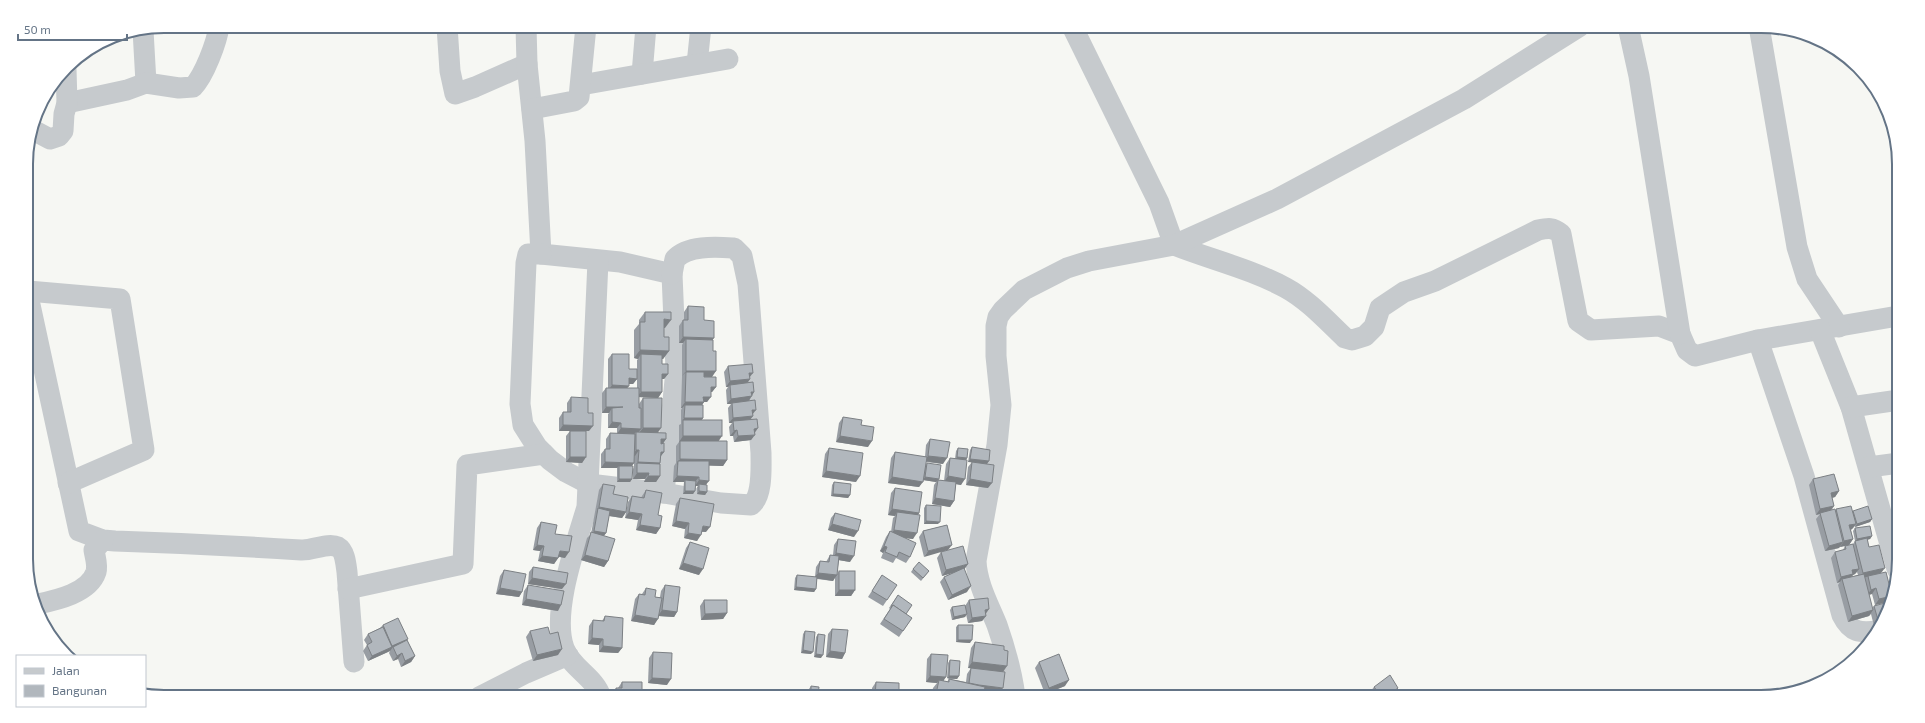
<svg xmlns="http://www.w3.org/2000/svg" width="1925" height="723" font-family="'Exo 2',sans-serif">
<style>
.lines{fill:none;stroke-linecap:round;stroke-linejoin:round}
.minor{stroke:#c6cacd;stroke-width:21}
.wall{fill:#989da3;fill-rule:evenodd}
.shaded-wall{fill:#7c8084}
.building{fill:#b1b7bd;stroke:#7c8084}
.rim{fill:none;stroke:#647486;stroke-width:2}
</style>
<rect width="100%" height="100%" fill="#f6f7f3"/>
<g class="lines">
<g class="minor">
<polyline points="447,26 450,71 455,94 475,87 527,64"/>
<polyline points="526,26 527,64 535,141 541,254 620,262 672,274 676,370 664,493"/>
<path d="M1072 26 1159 203 1174 245C1212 260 1251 269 1286 288 1308 300 1327 321 1345 338L1352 340 1365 336 1374 327 1380 308 1404 292 1435 281 1538 230C1548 228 1553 227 1561 234L1578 321 1591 330 1659 326 1680 334 1687 350 1695 356 1758 340 1898 316"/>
<polyline points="1628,26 1639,76 1680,334"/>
<polyline points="1759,26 1797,247 1807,279 1839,327"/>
<polyline points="143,30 146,83"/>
<polyline points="697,64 701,26"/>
<polyline points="642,74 646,26"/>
<polyline points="581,85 728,59"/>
<path d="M67 103 127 90 146 83 179 88 193 87C204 76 217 42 219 26"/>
<polyline points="532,109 574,101 579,97 586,26"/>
<polyline points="33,130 50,139 59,136 63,131 64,114 67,103 66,69"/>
<path d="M541 254H528L526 263 520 404 523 425 537 447 550 460 566 472 589 484 664 493 721 503 751 505C763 496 761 467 761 453L748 284 742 256 734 248C716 247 688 245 675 259L672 274"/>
<path d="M598 261 587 507C576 544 551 612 564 648 571 668 595 677 601 697"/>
<path d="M27 291 79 531 103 540 115 541C178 543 239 546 301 550 312 551 328 542 338 547 345 551 346 565 347 572L354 662"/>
<polyline points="28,291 120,299 144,450 68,483"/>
<polyline points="1820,330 1851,407 1897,569"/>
<path d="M1758 340 1804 476 1842 615C1851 633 1860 633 1878 631"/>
<polyline points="1851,407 1899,400"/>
<polyline points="1869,467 1899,463"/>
<polyline points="348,589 463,564 467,465 544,454"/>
<path d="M38 604C57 600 89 593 96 572 98 565 95 557 94 550L103 540"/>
<polyline points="479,697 526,673 568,655"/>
<path d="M1015 697C1012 672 1005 648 997 625 989 605 977 584 976 561L997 445 1001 405 996 356V326L998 317 1003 310 1024 290 1067 268 1089 261 1174 245 1277 199 1464 99 1580 26"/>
</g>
</g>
<g class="wall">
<polygon points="688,306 704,320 713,340 712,377 704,377 716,387 712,392 711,392 707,402 704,402 702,405 703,418 702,420 719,441 727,460 723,466 709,465 706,484 707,492 705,495 697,494 697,487 698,486 695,486 695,491 693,494 683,494 684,482 673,482 674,466 676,463 676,446 679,442 679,425 681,424 681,410 682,408 681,408 682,377 682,345 683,343 679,343 679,326 683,320 684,320 684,312"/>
<path d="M645 312 665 328H664V337L669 351 663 359H662V364L668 374 664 379H662V392L658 398 639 397V404L643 398 658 432 666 439 663 443 664 452 661 456 660 463V476L656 482H644L645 479H633V469L634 467V456V463L632 466V479L630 482H617V468H601V454L605 449H606V439L610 433 617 434V428H608V414L609 413H602V393L606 388H608V359L612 354 629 369 637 372V360L638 359 634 358V330L639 324V320ZM637 379V388H627L629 384H633Z"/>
<polygon points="728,366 750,377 750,379 747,383 754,392 749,401 753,414 753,416 750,420 755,433 751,440 734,442 733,436 730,436 729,427 732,423 729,423 728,408 731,404 727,404 726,390 728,387 726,387 724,372"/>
<polygon points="571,397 588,413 589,431 586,431 586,457 582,463 566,462 566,436 570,431 559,431 559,418 563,412 567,412 567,403"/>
<polygon points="843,417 861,425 868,447 836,442 839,423"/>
<polygon points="930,439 943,464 926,462 926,465 927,463 939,480 944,481 946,464 950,458 955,459 956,451 958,448 967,458 966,460 961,485 956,484 954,501 950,507 932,504 934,485 936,482 923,480 919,487 888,483 891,458 895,452 925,457 926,445"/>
<polygon points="972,447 987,464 988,488 966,485 968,467 972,462 968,462 970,450"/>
<polygon points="829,448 856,482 822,477 825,454"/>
<polygon points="1813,479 1839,491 1835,497 1832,498 1834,506 1831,511 1836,510 1836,509 1853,511 1872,519 1870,522 1855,527 1855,526 1851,530 1853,539 1849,545 1840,547 1840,546 1839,548 1825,551 1816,519 1820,514 1816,515 1809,485"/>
<polygon points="834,482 850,495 848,498 831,496 832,485"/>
<polygon points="603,484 626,512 622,518 609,516 606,533 604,536 608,561 604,567 581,560 587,538 591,534 599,490"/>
<polygon points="895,488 919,513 918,515 913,539 905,538 910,557 906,563 896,558 893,563 881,558 883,553 880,551 886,537 890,531 891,532 893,518 895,516 888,515 891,493"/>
<polygon points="646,490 658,515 660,528 656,534 636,530 638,520 625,518 628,502 632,496 641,498 642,496"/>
<polygon points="680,498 706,532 701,532 697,541 684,538 685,529 672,526 676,504"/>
<polygon points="926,505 938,524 924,524 924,508"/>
<polygon points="835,513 854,537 828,530 831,518"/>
<polygon points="541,522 555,534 565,558 559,557 554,564 538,561 540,551 533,550 537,528"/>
<polygon points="947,525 924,557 919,537 923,531"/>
<path d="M1855 528 1872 536 1870 539 1867 540 1869 547 1892 596 1888 602 1875 605 1872 594 1869 595 1872 608 1874 606 1892 603 1881 624 1874 626 1871 614 1869 616 1848 622 1838 585 1840 582 1837 583 1831 558 1835 552 1843 550 1845 546 1853 544 1855 541 1853 531ZM1857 572 1858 575 1851 577 1853 575 1855 574Z"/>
<polygon points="838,539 850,562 839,560 837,574 839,571 855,590 851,596 835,596 835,577 833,581 817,579 816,589 814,592 794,590 795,578 797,575 815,577 816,567 820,561 826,562 830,555 833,555 834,545"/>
<polygon points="690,542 699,575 679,569 686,548"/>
<polygon points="941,552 964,569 967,592 948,600 940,582 944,577 954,572 942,576 937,558"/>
<polygon points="533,567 562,589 528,584 529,572"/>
<polygon points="913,569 929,571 921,581 911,572"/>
<polygon points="504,570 522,592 519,597 496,594 500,576"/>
<polygon points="882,575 887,600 883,606 868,597"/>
<polygon points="528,585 558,611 522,605 524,591"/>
<polygon points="665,585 677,612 674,617 659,616 654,625 631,621 635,599 639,594 642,594 646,588 655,597 660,597 661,591"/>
<polygon points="898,595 906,614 912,618 899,637 880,624 890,609 889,608"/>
<polygon points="704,600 727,613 723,619 701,620 700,606"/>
<polygon points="969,600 986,614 986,616 982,621 968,623 966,614 965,617 952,620 950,610 952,607 965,606"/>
<polygon points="605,616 622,648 618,653 599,652 599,645 588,644 589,626 593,620 602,621"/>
<polygon points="383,625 407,640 415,656 411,662 401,667 398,659 393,661 389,653 390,651 368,661 363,651 367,645 364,640 368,634 380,628"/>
<polygon points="958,625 970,643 956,642 956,627"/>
<polygon points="832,629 845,653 842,659 826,657 828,634"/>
<polygon points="530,631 550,634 558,655 533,661 526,637"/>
<polygon points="805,631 811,654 801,653 803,634"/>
<polygon points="818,634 821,658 814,657 816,637"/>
<polygon points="975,642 1003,672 999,694 984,692 983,697 931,697 933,688 937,683 926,682 927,659 931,654 944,681 947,682 949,679 947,678 948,663 950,660 959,676 957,679 950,679 966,682 967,674 971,668 968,668 971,648"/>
<polygon points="653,652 667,685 648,683 649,658"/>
<polygon points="1039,662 1065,686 1045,694 1035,668"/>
<polygon points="622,682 642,697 613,697 612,693 616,688 618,688"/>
<polygon points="876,682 897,697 872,697 872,688"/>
<polygon points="811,686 817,697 809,697 809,689"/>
<polygon points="1374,687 1398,688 1395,692 1400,697 1373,697 1370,692"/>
</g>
<g class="shaded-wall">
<polygon points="664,319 671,320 665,328 659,328"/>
<polygon points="683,337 714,338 710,343 686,339 683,343 679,343"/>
<polygon points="640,350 669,351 663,359 641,359 641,354 638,359 634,358"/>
<polygon points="686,371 716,371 712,377 686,376 686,372 682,376"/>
<polygon points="749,373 753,373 749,378"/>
<polygon points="662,374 668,374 664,379 658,379"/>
<polygon points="629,378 637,379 633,384 625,384"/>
<polygon points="750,379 746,385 730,385 728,387 726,387 730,381"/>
<polygon points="612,385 629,386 625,391 608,391"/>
<polygon points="711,387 716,387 712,392 707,392"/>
<polygon points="641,392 662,392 658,398 637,397"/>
<polygon points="751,392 754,392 748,402 732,403 731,404 727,404 731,399"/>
<polygon points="703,397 711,397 707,402 700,402"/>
<polygon points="685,402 704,402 700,408 685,405 682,408 681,408"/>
<polygon points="606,407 623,407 612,408 609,413 602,413"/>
<polygon points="752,410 756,410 752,415"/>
<polygon points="753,416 749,421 733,421 732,423 729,423 733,418"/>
<polygon points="684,418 703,418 699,424 683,420"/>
<polygon points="612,422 621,423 617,428 608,428"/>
<polygon points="563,425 593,426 589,431 559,431"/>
<polygon points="621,428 641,429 637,434 636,432 634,434 617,434"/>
<polygon points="643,428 661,428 657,434 639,433"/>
<polygon points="758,428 754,434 754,429"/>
<polygon points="737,430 733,436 730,436 734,431"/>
<polygon points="755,435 751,440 734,442 738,436"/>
<polygon points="683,436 722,436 718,442 680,441 679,442"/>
<polygon points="840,436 872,441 868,447 836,442"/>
<polygon points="661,439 666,439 662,445 657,445"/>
<polygon points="636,450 639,450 635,456 632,456"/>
<polygon points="661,452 664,452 660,457"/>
<polygon points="928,456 947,458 943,464 924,461"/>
<polygon points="570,457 586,457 582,463 566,462"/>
<polygon points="957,457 967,458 965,461 955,460"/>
<polygon points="680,459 727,460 723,466 677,465 677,463"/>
<polygon points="970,459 989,461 987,464 968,462"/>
<polygon points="605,462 634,463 630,468 619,466 617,468 601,468"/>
<polygon points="638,462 660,463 656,468 637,464"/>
<polygon points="826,471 860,476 856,482 822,477"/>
<polygon points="637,473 649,473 645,479 633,479"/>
<polygon points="648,476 660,476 656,482 644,482"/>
<polygon points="677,476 699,477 695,482 685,480 684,482 673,482"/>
<polygon points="948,476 965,479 961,485 944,482"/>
<polygon points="892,477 923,482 919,487 888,483"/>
<polygon points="925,477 939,479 936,482 923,480"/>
<polygon points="619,479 632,479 630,482 617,482"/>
<polygon points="970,479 992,483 988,488 966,485"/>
<polygon points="699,480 709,481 705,486 699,484 698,486 695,486"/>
<polygon points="685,491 695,491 693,494 683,494"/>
<polygon points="699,491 707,492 705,495 697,494"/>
<polygon points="1839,491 1835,497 1827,499 1831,493"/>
<polygon points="833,494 850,495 848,498 831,496"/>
<polygon points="935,498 954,501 950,507 932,504"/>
<polygon points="1834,506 1830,511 1816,515 1820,509"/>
<polygon points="599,507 626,512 622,518 597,514 598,509"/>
<polygon points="892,509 919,513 915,519 897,512 895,516 888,515"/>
<polygon points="629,512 642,514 638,520 625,518"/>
<polygon points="1872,519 1870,522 1855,527 1857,524"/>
<polygon points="676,521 689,523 685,529 672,526"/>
<polygon points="926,521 940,522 938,524 924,524"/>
<polygon points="832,524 858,531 854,537 828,530"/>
<polygon points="1856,524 1852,529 1846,531 1849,525"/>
<polygon points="640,525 660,528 656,534 636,530"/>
<polygon points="703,526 710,527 706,532 699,531"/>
<polygon points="894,530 917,533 913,539 890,536"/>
<polygon points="594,531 606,533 602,538 590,536"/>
<polygon points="688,533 701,535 697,541 684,538"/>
<polygon points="1872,536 1870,539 1855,542 1857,539"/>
<polygon points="1853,539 1849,545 1840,547 1844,541"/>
<polygon points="1843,542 1839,548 1825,551 1829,546"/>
<polygon points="537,545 544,546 540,551 533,550"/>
<polygon points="952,545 948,550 924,557 928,551"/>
<polygon points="884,546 887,547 883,553 880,551"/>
<polygon points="560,551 569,552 565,558 556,556"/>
<polygon points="836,553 854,556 850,562 832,559"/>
<polygon points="585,555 608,561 604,567 581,560"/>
<polygon points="542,556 558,558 554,564 538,561"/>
<polygon points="683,563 703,569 699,575 679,569"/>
<polygon points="968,564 964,570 942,576 946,570"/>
<polygon points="1885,568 1881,573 1859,579 1863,573"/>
<polygon points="1859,569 1855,574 1853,575 1849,580 1842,579 1840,582 1837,583 1841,577 1852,570"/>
<polygon points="818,573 837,575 833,581 814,578"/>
<polygon points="532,578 566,584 562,589 528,584"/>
<polygon points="971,586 967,592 948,600 952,595"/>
<polygon points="796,587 816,589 814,592 794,590"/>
<polygon points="500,588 522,592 519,597 496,594"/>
<polygon points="1876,588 1872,594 1867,595 1871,590"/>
<polygon points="839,590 855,590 851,596 835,596"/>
<polygon points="1892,596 1888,602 1875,605 1879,599"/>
<polygon points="526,599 561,605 558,611 522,605"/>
<polygon points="989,609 985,615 985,610"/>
<polygon points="662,610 677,612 674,617 658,616"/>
<polygon points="1873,610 1869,616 1848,622 1852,616"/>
<polygon points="727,613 723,619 701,620 705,614"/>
<polygon points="967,614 965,617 952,620 954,617"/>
<polygon points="635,615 658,619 654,625 631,621"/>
<polygon points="986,616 982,621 968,623 972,618"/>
<polygon points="1884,619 1881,624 1874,626 1878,620"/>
<polygon points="592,638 603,639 599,645 588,644"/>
<polygon points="408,639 404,644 393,647 390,651 388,652 392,646"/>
<polygon points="958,640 972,640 970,643 956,642"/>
<polygon points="603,646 622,648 618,653 599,652"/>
<polygon points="392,647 388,652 368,661 372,656"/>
<polygon points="562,649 558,655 533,661 537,655"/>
<polygon points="803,650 813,652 811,654 801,653"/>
<polygon points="830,651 845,653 842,659 826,657"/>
<polygon points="402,653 398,659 393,661 397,656"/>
<polygon points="816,654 823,655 821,658 814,657"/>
<polygon points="415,656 411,662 401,667 405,661"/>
<polygon points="972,662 1007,666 1003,672 968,668"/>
<polygon points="930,676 946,677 942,683 939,680 937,683 926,682"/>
<polygon points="949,676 959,676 957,679 947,678"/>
<polygon points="652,678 671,679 667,685 648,683"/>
<polygon points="1069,680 1065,686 1045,694 1049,688"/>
<polygon points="969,684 1003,688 999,694 965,690"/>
<polygon points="1398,688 1394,693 1390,697 1386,697"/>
<polygon points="936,694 945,696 945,697 934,697"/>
<polygon points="811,695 818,695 817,697 809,697"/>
</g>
<g class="building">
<polygon points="688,306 704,307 704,320 714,321 714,338 683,337 683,320 688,320"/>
<polygon points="645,312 671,312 671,320 664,319 664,337 669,337 669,351 640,350 640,322 645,322"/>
<polygon points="686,339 713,340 713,351 716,351 716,371 686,371"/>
<polygon points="612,354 629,354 629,369 637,369 637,379 629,378 629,386 612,385"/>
<polygon points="641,354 662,355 662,364 668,364 668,374 662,374 662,392 641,392"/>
<polygon points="752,364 753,373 749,373 750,379 730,381 728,366"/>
<polygon points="686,372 704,372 704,377 716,377 716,387 711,387 711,397 703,397 704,402 685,402"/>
<polygon points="753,382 754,392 751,392 752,396 731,399 730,385"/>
<polygon points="606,388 639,388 639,408 641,408 641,429 621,428 621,423 612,422 612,408 623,407 606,407"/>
<polygon points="571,397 588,398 588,413 593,413 593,426 563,425 563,412 571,412"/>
<polygon points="643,398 662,398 661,428 643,428"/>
<polygon points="755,400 756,410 752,410 753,416 733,418 732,403"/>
<polygon points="685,405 703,405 703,418 684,418"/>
<polygon points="843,417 862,420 861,425 874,427 872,441 840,436"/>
<polygon points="757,419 758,428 754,429 755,435 738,436 737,430 734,431 733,421"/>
<rect x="683" y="420" width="39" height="16"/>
<rect x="570" y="431" width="16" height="26"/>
<polygon points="636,432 666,433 666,439 661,439 661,444 664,443 664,452 661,452 660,463 638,462 639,450 636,450"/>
<polygon points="610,433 635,434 634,463 605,462 605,449 610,449"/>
<polygon points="930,439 950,442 947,458 928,456"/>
<polygon points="680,441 727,441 727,460 680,459"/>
<polygon points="972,447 990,450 989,461 970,459"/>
<polygon points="829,448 863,453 860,476 826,471"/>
<polygon points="958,448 968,449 967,458 957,457"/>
<polygon points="895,452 927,457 923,482 892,477"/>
<polygon points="950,458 967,460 965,479 948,476"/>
<polygon points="678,461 709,461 709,481 699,480 699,477 677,476"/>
<polygon points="972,462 994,465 992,483 970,479"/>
<polygon points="637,463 660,464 660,476 648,476 649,473 637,473"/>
<polygon points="927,463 941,465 939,479 925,477"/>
<polygon points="619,466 633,466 632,479 619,479"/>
<polygon points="1834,474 1839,491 1831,493 1834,506 1820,509 1813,479"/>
<polygon points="685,480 696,481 695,491 685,491"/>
<polygon points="938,480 956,482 954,501 935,498"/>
<polygon points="834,482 851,484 850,495 833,494"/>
<polygon points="603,484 615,486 613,494 628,497 626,512 599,507"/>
<polygon points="699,484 707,485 707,492 699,491"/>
<polygon points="895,488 922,492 919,513 892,509"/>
<polygon points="646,490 662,493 658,515 662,516 660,528 640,525 642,514 629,512 632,496 644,498"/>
<polygon points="680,498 714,504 710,527 703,526 701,535 688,533 689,523 676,521"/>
<polygon points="926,505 941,506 940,522 926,521"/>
<polygon points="1851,506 1856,524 1849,525 1853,539 1844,541 1836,509"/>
<polygon points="1868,506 1872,519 1857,524 1853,511"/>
<polygon points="598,508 610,511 606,533 594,531"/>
<polygon points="1835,509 1843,542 1829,546 1820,513"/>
<polygon points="897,512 920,515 917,533 894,530"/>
<polygon points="835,513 861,520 858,531 832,524"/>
<polygon points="541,522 557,525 555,534 572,536 569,552 560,551 558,558 542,556 544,546 537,545"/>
<polygon points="947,525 952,545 928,551 923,531"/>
<polygon points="1870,526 1872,536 1857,539 1855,528"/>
<polygon points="890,531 916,543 910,557 899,552 897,557 885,552 887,547 884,546"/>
<polygon points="591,532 615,539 608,561 585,555"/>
<polygon points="1867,538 1869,547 1879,545 1885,568 1863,573 1855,541"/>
<polygon points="838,539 856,541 854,556 836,553"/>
<polygon points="690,542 709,548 703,569 683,563"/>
<polygon points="1853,544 1859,569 1852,570 1853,574 1841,577 1835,552 1846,549 1845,546"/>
<polygon points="963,546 968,564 946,570 941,552"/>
<polygon points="830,555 839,556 837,575 818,573 820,561 829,562"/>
<polygon points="919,562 929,571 923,578 913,569"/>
<polygon points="533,567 568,573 566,584 532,578"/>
<polygon points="964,568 971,586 952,595 944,577"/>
<polygon points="504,570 526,574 522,592 500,588"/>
<rect x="839" y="571" width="16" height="19"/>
<polygon points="1886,572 1892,596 1879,599 1876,588 1871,590 1868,576"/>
<polygon points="1864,574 1873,610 1852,616 1842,579"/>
<polygon points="797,575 817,577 816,589 796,587"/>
<polygon points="882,575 897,585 887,600 872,591"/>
<polygon points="528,585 564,591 561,605 526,599"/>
<polygon points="665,585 680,587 677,612 662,610"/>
<polygon points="646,588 656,590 655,597 662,598 658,619 635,615 639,594 645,595"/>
<polygon points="898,595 912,605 906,614 893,605 892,607 891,606"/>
<polygon points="988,598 989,609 985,610 986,616 972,618 969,600"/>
<polygon points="704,600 727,600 727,613 705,614"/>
<polygon points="1892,601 1884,619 1878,620 1874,606"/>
<polygon points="893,605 912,618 903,631 884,619"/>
<polygon points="965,605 967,614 954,617 952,607"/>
<polygon points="605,616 623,618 622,648 603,646 603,639 592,638 593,620 604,621"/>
<polygon points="398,618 408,639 392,646 383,625"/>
<polygon points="958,625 973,625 972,640 958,640"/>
<polygon points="383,627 392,647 372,656 367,645 372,642 368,634"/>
<polygon points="548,627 550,634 558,632 562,649 537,655 530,631"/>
<polygon points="832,629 848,630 845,653 830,651"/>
<polygon points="805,631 815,632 813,652 803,650"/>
<polygon points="818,634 825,635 823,655 816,654"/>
<polygon points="407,640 415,656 405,661 402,653 397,656 393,647"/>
<polygon points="975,642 1004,646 1004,650 1008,651 1007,666 972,662"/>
<polygon points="653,652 672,653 671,679 652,678"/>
<polygon points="931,654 948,655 946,677 930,676"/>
<polygon points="1059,654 1069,680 1049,688 1039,662"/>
<polygon points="950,660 960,661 959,676 949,676"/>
<polygon points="971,668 1005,672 1003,688 979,685 969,683"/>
<polygon points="1390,675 1398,688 1386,697 1382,697 1374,687"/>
<polygon points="949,679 985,687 983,697 945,697 945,696 936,694 939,680 949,682"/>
<polygon points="622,682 642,682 642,697 617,697 616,688 622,688"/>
<polygon points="876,682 899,683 899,695 895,695 895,697 875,697"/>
<polygon points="811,686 819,687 818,695 811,695"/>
<polygon points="576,691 577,697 561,697 560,695"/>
<polygon points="1396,692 1400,697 1389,697"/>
</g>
<path d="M0 0H1925V723H0ZM164 33H1761A131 131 0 0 1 1892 164V559A131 131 0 0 1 1761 690H164A131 131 0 0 1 33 559V164A131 131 0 0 1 164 33Z" fill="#fff" fill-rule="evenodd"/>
<path class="rim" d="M164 33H1761A131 131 0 0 1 1892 164V559A131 131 0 0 1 1761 690H164A131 131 0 0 1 33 559V164A131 131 0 0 1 164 33Z"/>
<rect x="16" y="655" width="130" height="52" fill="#ffffff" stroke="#c1c7cf"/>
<rect x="24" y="668" width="20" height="6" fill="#c6cacd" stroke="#c1c7cf"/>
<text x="52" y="675" font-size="12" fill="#647486">Jalan</text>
<rect x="24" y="685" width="20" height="12" fill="#b1b7bd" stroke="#c1c7cf"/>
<text x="52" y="695" font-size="12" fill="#647486">Bangunan</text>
<path d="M18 34v6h109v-6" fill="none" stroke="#647486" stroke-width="2"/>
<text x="24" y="34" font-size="12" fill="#647486" stroke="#ffffff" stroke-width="3" paint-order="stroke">50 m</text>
</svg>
